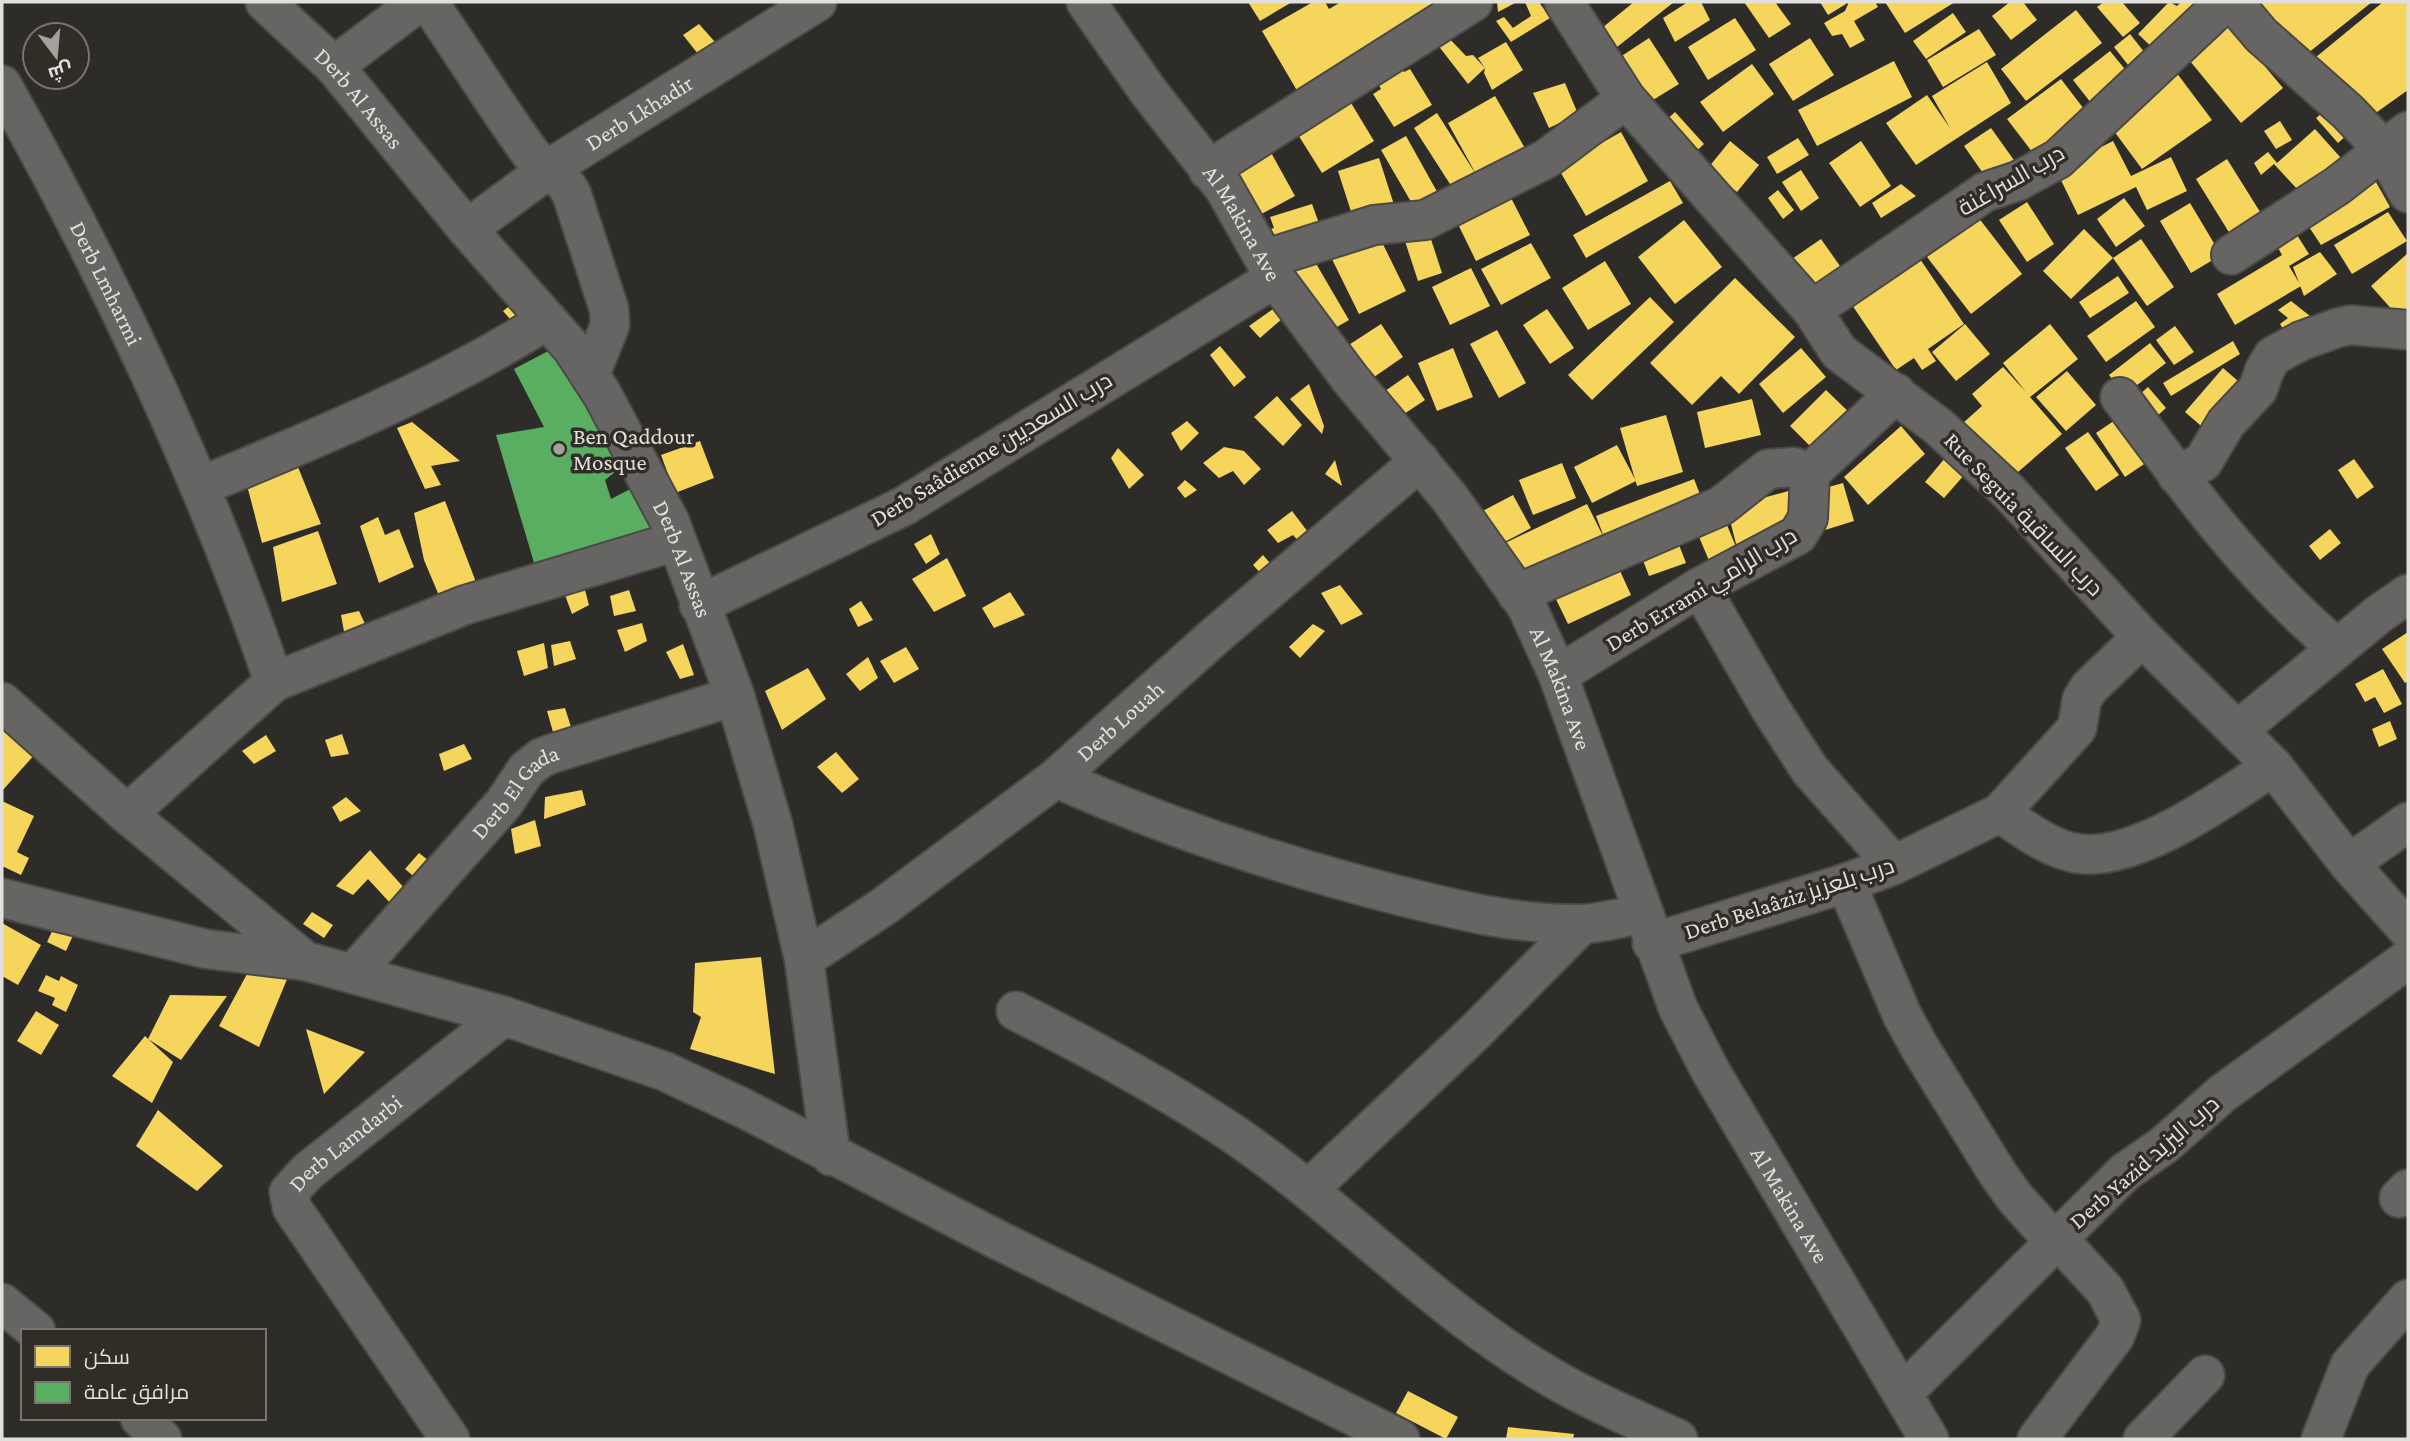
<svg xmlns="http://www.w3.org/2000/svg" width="2410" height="1441" font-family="'Crimson Pro',Cairo,serif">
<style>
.homes{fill:#f6d55c}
.public{fill:#5aae61}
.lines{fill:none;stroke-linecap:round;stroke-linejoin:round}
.minor-casing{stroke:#4a4946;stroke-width:42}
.minor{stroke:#666564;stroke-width:38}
.poi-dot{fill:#a3a19d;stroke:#302d26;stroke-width:2.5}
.labels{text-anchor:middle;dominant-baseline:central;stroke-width:7;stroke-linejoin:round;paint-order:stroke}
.street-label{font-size:23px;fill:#e2e0dc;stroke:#302d26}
.poi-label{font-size:23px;fill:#e2e0dc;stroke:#302d26;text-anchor:start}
</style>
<rect width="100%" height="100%" fill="#2e2c28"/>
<g class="homes">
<polygon points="1248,2 1292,2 1260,21"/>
<polygon points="1313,2 1325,2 1329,9 1341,2 1448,2 1299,94 1262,31"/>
<polygon points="1497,2 1517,2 1498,12"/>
<polygon points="1525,2 1539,2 1550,18 1511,42 1496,21 1504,17 1513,28 1531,16"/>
<polygon points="1634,2 1674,2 1612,51 1597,32"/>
<polygon points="1688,2 1701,2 1710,20 1675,42 1663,18"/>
<polygon points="1744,2 1775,2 1791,24 1769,38"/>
<polygon points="1820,2 1845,2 1846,4 1828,15"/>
<polygon points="1849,2 1875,2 1878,7 1854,21 1865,40 1850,48 1842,34 1832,36 1824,23 1845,11"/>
<polygon points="1885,2 1955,2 1905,33"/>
<polygon points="2010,2 2023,2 2037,20 2011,40 1992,16"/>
<polygon points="2104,2 2122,2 2140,23 2123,37 2097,7"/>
<polygon points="2169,2 2177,6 2181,2 2217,2 2158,53 2138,34"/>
<polygon points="2247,2 2372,2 2298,61"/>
<polygon points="2383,2 2408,2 2408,90 2370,117 2310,62"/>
<polygon points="2076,10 2102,43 2026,101 2001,69"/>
<polygon points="1953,13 1966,32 1926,59 1913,41"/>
<polygon points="1735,18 1756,50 1708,80 1688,47"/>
<polygon points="2226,20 2283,88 2241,123 2185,55"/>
<polygon points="699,24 723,51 706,64 683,35"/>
<polygon points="1979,29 1996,55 1943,87 1927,60"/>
<polygon points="1444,33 1466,56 1473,55 1485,68 1478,58 1506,42 1523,70 1492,90 1484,73 1485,68 1468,84 1434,40"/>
<polygon points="2130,34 2152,62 2136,75 2114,47"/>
<polygon points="1649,38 1679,84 1640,108 1611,63"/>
<polygon points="1810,38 1834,75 1793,101 1769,64"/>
<polygon points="2110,51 2133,79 2095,108 2073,80"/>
<polygon points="1894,61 1912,97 1817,146 1798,110"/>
<polygon points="1987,62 2011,103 1916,165 1886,123 1927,95 1950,128 1932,96"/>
<polygon points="1396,63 1404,72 1410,69 1432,105 1394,127 1373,94 1381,89 1373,75"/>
<polygon points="1752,64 1774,94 1723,132 1700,102"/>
<polygon points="2176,72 2212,120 2142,169 2108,123"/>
<polygon points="2061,79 2087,113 2033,153 2007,119"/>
<polygon points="1565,83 1578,114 1549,128 1533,93"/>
<polygon points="1345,93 1374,141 1322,173 1292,125"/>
<polygon points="1495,96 1530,157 1459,198 1414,128 1437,113 1477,176 1448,123"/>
<polygon points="2338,100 2359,124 2338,143 2316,118"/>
<polygon points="1675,112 1704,144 1689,158 1659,127"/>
<polygon points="2280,121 2292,140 2276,149 2264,131"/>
<polygon points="1991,128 2021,170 1994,189 1964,146"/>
<polygon points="2315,129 2349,167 2309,202 2274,164 2261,175 2254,163 2268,152 2277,163"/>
<polygon points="1621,132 1648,181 1586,216 1558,168"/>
<polygon points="1406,136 1445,206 1421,219 1381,150"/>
<polygon points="1798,138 1809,155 1777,174 1767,157"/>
<polygon points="1730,141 1759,165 1737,192 1708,168"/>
<polygon points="1861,141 1891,186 1860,207 1829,163"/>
<polygon points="2113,141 2131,176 2171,157 2187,191 2147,210 2136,187 2078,215 2056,170"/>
<polygon points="1268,147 1295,196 1254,218 1227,170"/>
<polygon points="1379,158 1397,214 1356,227 1338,171"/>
<polygon points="2227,159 2267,223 2235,242 2196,179"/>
<polygon points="1801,170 1819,198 1801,211 1782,182"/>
<polygon points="2371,173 2390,207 2321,245 2301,215"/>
<polygon points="1670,181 1683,203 1586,258 1573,235"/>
<polygon points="1901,184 1916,196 1881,218 1872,203"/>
<polygon points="1507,190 1530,235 1476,261 1454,216"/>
<polygon points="1778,190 1794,210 1783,219 1768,198"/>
<polygon points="2124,198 2145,226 2116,247 2097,219"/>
<polygon points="2027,202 2054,244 2027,262 1999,220"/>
<polygon points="2190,203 2221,255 2191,273 2160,221"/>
<polygon points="1312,204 1321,229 1271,248 1265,231 1274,228 1270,217"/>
<polygon points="2388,212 2407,241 2352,274 2334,245"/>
<polygon points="1978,217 2022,274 1971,314 1927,257"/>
<polygon points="1684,220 1722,267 1675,304 1638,257"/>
<polygon points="1425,221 1442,273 1418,281 1401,229"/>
<polygon points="2290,224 2309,254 2289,266 2301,286 2235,325 2217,294 2282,255 2272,237"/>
<polygon points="1375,228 1406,291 1359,314 1328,251"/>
<polygon points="2084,229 2113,258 2071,299 2043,271"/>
<polygon points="1821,239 1847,276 1815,297 1789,261"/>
<polygon points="2141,239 2174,287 2147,306 2113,258"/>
<polygon points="1531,243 1551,278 1501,305 1481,269"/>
<polygon points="2320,252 2337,274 2304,296 2293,267"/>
<polygon points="2408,253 2408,315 2402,321 2371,286"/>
<polygon points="1311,255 1349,320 1323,335 1285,271"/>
<polygon points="1918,256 1964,324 1928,349 1936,361 1922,370 1914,358 1896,370 1850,302"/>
<polygon points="1605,261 1631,304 1588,330 1562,288"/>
<polygon points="1471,268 1490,306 1450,325 1432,287"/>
<polygon points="2118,276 2129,293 2090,318 2079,302"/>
<polygon points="1735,278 1795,337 1739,394 1721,376 1692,405 1650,363"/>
<polygon points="1650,297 1674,322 1592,400 1568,375"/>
<polygon points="517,300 518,328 503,311"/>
<polygon points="2136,301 2155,327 2106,362 2087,336"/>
<polygon points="2291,301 2320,324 2289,339 2280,324 2288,318 2278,310"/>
<polygon points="1283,302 1290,312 1260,338 1249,326"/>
<polygon points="1547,309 1574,348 1550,364 1523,325"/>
<polygon points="1381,324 1403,357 1364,384 1341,350"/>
<polygon points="1965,324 1990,354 1956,381 1932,352"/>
<polygon points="2050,324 2078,359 2030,397 2062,434 2004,484 1963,423 1982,406 1972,394 2003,367 2026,392 2003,363"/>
<polygon points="2175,326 2194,352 2174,365 2156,340"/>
<polygon points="1497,330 1526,383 1499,398 1470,344"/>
<polygon points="2233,341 2240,354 2171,396 2163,383"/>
<polygon points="2150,343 2166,363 2124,395 2109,375"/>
<polygon points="1220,346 1246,377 1234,387 1210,355"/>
<polygon points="1453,348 1473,397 1437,411 1418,363"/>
<polygon points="1801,348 1826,377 1783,413 1759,384"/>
<polygon points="2223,368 2253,394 2215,438 2185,412"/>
<polygon points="2067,371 2096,405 2066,431 2036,397"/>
<polygon points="1408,375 1425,400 1392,422 1375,398"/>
<polygon points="1309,384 1324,426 1322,434 1290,399"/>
<polygon points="2148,387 2166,408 2148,424 2130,403"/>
<polygon points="1826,390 1855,418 1819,455 1790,426"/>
<polygon points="1277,396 1302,425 1283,446 1254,417"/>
<polygon points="1752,399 1761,435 1705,448 1697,412"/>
<polygon points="2124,414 2153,458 2125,477 2096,433"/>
<polygon points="1666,415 1683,472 1637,486 1620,428"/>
<polygon points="1187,421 1199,433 1181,451 1171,433"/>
<polygon points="412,422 460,461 431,466 441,485 425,489 397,428"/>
<polygon points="1901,426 1925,454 1868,505 1844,477"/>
<polygon points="2088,432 2119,475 2096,491 2065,448"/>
<polygon points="700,441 714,478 675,493 661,455"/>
<polygon points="1617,445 1636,481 1592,503 1574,467"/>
<polygon points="1224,447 1244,451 1261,469 1244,485 1233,471 1219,478 1203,463"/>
<polygon points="1118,448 1144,475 1129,489 1111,458"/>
<polygon points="1945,458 1965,474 1944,498 1925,482"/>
<polygon points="2354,459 2374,487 2357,499 2338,470"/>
<polygon points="1335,460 1342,486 1325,474"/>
<polygon points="1562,463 1576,498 1533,515 1519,480"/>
<polygon points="298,467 321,524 262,543 248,489"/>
<polygon points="1694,479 1705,507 1522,584 1503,544 1587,504 1605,540 1596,516"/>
<polygon points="1185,480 1197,490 1185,498 1177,488"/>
<polygon points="1843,483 1854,521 1825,530 1814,491"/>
<polygon points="1792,490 1802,526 1736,544 1727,508"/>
<polygon points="1513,495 1531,528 1493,548 1475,515"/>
<polygon points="445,501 479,590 443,605 424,560 414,513"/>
<polygon points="1292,511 1314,540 1305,548 1293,535 1278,543 1267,530"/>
<polygon points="1722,513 1741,559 1713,570 1694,525"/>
<polygon points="378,517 385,535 399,529 414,567 379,583 360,526"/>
<polygon points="2330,529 2341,543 2320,560 2309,546"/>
<polygon points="318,531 337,584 282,602 273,547"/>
<polygon points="931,534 940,554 926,564 914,544"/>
<polygon points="1676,537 1686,563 1649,576 1639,550"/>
<polygon points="1263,555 1275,569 1264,577 1253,565"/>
<polygon points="947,558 966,596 934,612 912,579"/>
<polygon points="1616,562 1631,595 1568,624 1552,591"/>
<polygon points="1340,585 1363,614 1341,625 1321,593"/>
<polygon points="585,590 589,605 572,614 565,595"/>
<polygon points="629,590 636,611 614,616 610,596"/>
<polygon points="1010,592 1025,615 994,628 982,608"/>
<polygon points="861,601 873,620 858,627 849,609"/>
<polygon points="359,611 367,628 345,637 341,615"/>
<polygon points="642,623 647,641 625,652 617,630"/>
<polygon points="1313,624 1325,631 1300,658 1289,647"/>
<polygon points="2408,632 2408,681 2405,683 2382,649"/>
<polygon points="570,641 576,659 554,666 551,645"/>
<polygon points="544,643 548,668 524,676 517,651"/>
<polygon points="683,644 694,675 680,679 666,652"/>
<polygon points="906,647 919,669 894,683 880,661"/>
<polygon points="868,657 878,678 860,691 846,674"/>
<polygon points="808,668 826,699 782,730 765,691"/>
<polygon points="2383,669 2402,704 2384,713 2375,697 2365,702 2355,684"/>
<polygon points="565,708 571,727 553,732 547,711"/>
<polygon points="2390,721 2397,739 2379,747 2372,729"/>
<polygon points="7,726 37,752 2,791 2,732"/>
<polygon points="342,734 349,754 331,757 325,740"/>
<polygon points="266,735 276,751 254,764 242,751"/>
<polygon points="464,744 472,759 444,771 439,754"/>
<polygon points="836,752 859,779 842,793 817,767"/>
<polygon points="582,790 586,805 544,819 545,797"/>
<polygon points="346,797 361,811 340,822 332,807"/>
<polygon points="2,801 34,816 17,852 29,858 21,875 2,866"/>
<polygon points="535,820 541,846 515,854 511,829"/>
<polygon points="370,850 406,890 391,904 368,879 353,895 336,886"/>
<polygon points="419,853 438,868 424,885 405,869"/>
<polygon points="312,912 333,925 324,938 303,924"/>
<polygon points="2,923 41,945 18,985 2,976"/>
<polygon points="56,923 75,931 66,951 47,942"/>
<polygon points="761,957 766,998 775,1074 690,1049 701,1017 693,1012 695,963"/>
<polygon points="290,972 259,1047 219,1026 247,974"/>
<polygon points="46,975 59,981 61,976 78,985 66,1012 52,1005 55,998 38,991"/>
<polygon points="170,995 227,996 181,1060 148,1039"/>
<polygon points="36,1011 59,1025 41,1055 17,1041"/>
<polygon points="306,1029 365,1052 324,1094"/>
<polygon points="145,1036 173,1062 152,1103 112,1076"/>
<polygon points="158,1110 223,1166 197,1191 136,1146"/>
<polygon points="1408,1391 1458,1417 1446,1439 1396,1413"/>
<polygon points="1508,1427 1574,1434 1573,1439 1506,1439"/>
</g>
<polygon class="public" points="552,349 626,463 605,480 611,499 638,485 671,537 538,576 496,435 544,427 514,369"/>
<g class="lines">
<g class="minor-casing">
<g id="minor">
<path id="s1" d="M265 2 334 66 467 229 572 348 602 394 670 522 735 696 773 825 804 959 831 1156"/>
<path d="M428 2C463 52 495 105 531 154 544 171 561 172 572 195L609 309 610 325 590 375"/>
<path id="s2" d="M1086 2 1148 91 1224 188 1275 278 1351 380 1449 497 1527 607 1558 675 1678 1008 1711 1072 1929 1439"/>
<polyline points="1564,2 1626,99 1812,310 1839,352 1939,427 2009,492 2142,637 2273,766 2349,864 2408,930"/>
<polyline points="2233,2 2261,35 2348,112 2384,150 2408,193"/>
<polyline points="334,66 419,2"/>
<path id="s3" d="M2 85C110 277 203 474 274 682"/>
<polyline points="1208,170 1473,2"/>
<path id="s4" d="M467 229 550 168 817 2"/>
<polyline points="2231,255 2337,186 2408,131"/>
<polyline points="1266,259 1374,225 1425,220 1546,159 1626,99"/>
<polyline points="1812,310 1985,192 2018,181 2058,159 2225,2"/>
<path d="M2120 397C2186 487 2251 576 2337 648"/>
<polyline points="2177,475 2203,462 2226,423 2258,389 2265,369 2273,356 2301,341 2337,328 2350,325 2408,330"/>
<path d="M201 486C318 438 439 388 547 320"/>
<polyline points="1700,587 1770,708 1810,770 1894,865"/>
<polyline points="1517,594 1721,506 1768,469 1794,467 1810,473"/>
<polyline points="699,605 904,506 1275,278"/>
<polyline points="1558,675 1700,587 1798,535 1808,518 1810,473 1896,393"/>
<polyline points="2,702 127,814 305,961"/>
<polyline points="2238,730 2379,614 2408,594"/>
<path d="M1056 778C1166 827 1280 865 1397 895 1457 910 1517 925 1580 924 1600 924 1622 917 1642 914"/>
<polyline points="2000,813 2077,728 2082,699 2089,688 2142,637"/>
<polyline points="127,814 274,682 465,605 677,541"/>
<polyline points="2349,864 2408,822"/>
<polyline points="1846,883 1902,1015 1920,1048 1998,1174 2016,1199 2054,1241"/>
<polyline points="2,898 206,949 305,961 353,974 504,1016 664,1071 743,1108 996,1239 1400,1439"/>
<path d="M1652 943 1846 883 1894 865 2000 813C2023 828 2048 848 2075 853 2133 865 2226 797 2273 766"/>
<path id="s5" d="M804 959 883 907 1056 778 1215 636 1420 461"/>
<path id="s6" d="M353 974 504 803 526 770 541 758 551 754 735 696"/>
<path d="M1016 1011C1092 1049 1167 1089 1238 1137 1346 1212 1439 1313 1554 1379 1593 1402 1637 1420 1678 1439"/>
<polyline points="1309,1189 1476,1031 1582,924"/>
<polyline points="2399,1198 2408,1189"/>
<polyline points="2,1303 36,1331"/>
<polyline points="1904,1392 2125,1172 2164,1145 2223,1093 2408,959"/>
<polyline points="140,1418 162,1439"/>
<path id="s7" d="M450 1439 292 1208 289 1192 307 1172 504 1016"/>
<polyline points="2037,1439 2115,1336 2121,1320 2105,1290 2057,1238"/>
<polyline points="2143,1439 2205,1375"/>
<polyline points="2321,1439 2350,1365 2408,1299"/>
</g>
</g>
<use href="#minor" class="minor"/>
</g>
<circle class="poi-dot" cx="559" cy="449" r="7"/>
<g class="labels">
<g class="street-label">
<text stroke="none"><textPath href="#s1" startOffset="135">Derb Al Assas</textPath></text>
<text stroke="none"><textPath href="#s4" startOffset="208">Derb Lkhadir</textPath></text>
<text transform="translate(2011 180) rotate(-30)">درب السراغنة</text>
<text stroke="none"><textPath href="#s2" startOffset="271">Al Makina Ave</textPath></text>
<text stroke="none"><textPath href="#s3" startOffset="224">Derb Lmharmi</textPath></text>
<text transform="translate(991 449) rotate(-31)">Derb Saâdienne درب السعديين</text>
<text transform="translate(2024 514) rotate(46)">Rue Seguia درب الساقية</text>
<text stroke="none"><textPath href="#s1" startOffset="702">Derb Al Assas</textPath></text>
<text transform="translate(1701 589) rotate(-31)">Derb Errami درب الرامي</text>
<text stroke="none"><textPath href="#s2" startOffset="838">Al Makina Ave</textPath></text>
<text stroke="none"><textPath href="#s5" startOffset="396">Derb Louah</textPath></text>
<text stroke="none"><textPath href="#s6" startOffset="245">Derb El Gada</textPath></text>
<text transform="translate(1789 898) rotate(-18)">Derb Belaâziz درب بلعزيز</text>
<text stroke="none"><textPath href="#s7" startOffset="371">Derb Lamdarbi</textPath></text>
<text transform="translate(2144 1162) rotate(-41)">Derb Yazid درب اليزيد</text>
<text stroke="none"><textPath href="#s2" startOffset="1405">Al Makina Ave</textPath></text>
</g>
<g class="poi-label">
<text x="573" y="436">Ben Qaddour<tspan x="573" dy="26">Mosque</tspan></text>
</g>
</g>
<rect width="2410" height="1441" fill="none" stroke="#e2e0dc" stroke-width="7"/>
<rect x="21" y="1329" width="245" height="91" fill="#302d26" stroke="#77756f" stroke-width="2"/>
<rect x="35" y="1346" width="35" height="21" fill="#f6d55c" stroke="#77756f" stroke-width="2"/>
<text x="84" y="1364" font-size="21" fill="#e2e0dc">سكن</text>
<rect x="35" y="1382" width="35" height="21" fill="#5aae61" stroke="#77756f" stroke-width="2"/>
<text x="84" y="1399" font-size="21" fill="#e2e0dc">مرافق عامة</text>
<g transform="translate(56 56) rotate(164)"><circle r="33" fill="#302d26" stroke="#77756f" stroke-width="2"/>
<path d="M0-5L12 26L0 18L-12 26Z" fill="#a3a19d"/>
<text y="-10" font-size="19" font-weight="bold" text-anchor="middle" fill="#e2e0dc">ش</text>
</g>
</svg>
